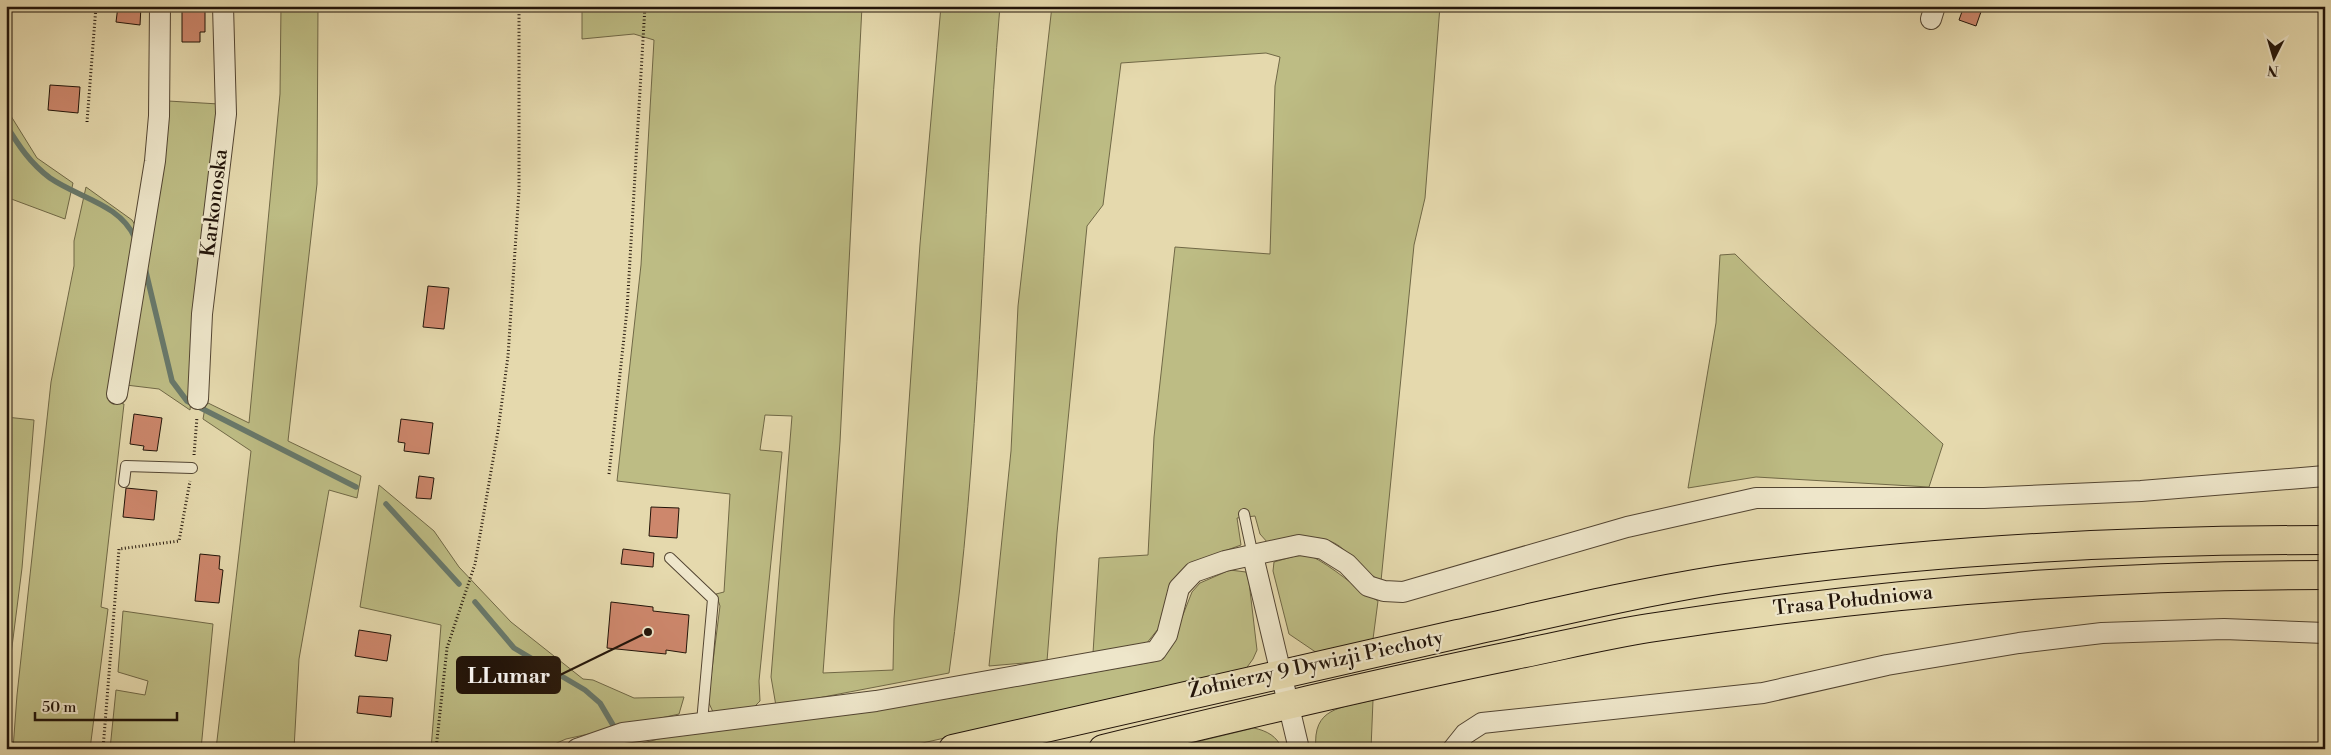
<svg xmlns="http://www.w3.org/2000/svg" width="2331" height="755" font-family="'Libre Bodoni',serif">
<style>
.green{fill:#bdbc84;stroke:#706846}
.lines{fill:none;stroke-linecap:round;stroke-linejoin:round}
.stream{stroke:#68786a;stroke-width:5.5}
.building{fill:#cd876c;stroke:#221409}
.service-casing{stroke:#534532;stroke-width:12}
.minor-casing{stroke:#534532;stroke-width:22}
.trunk-casing{stroke:#221409;stroke-width:30}
.path{stroke:#221409;stroke-width:3;stroke-dasharray:1 2.5;stroke-linecap:butt}
.service{stroke:#eee6ca;stroke-width:10}
.minor{stroke:#eee6ca;stroke-width:20}
.trunk{stroke:#e5d9ad;stroke-width:28}
.labels{text-anchor:middle;dominant-baseline:central;stroke-width:4.5;stroke-linejoin:round;paint-order:stroke}
.street-label{font-size:20px;fill:#221409;stroke:#eee6ca}
.leader{fill:none;stroke:#221409;stroke-width:2}
.callout-dot{fill:#221409;stroke:#eee6ca;stroke-width:2}
.callout{fill:#221409;stroke:#221409;stroke-width:2}
.callout-label{font-size:21px;text-anchor:middle;font-weight:bold;fill:#fff}
</style>
<rect width="100%" height="100%" fill="#e5d9ad"/>
<filter id="stains"><feTurbulence type="fractalNoise" baseFrequency=".004" numOctaves="4"/><feColorMatrix values="0 0 0 0 .2 0 0 0 0 .09 0 0 0 0 .02 0 0 0 .5 -.17"/></filter>
<radialGradient id="worn" r=".72"><stop offset=".6" stop-color="#630" stop-opacity="0"/><stop offset="1" stop-color="#630" stop-opacity=".3"/></radialGradient>
<g class="green">
<polygon points="281,6 318,6 317,184 288,441 361,476 357,498 329,490 299,659 294,749 216,749 251,451 203,419 206,402 249,423 280,94"/>
<path d="M582 6H862L840 442 823 673 893 670 894 619 920 244 941 6H1000C981 228 981 452 949 673L776 706 771 677 792 416 765 415 760 450 782 452 759 681 760 701 751 710 713 712 708 701 720 606 716 594 724 592 730 494 617 481 641 265 654 40 634 34 582 39Z"/>
<path d="M1052 6H1440L1425 198 1414 245 1381 581C1366 573 1356 560 1343 549 1323 531 1291 538 1268 543L1260 534 1255 516 1237 518 1241 545 1219 553 1146 644 1093 653 1099 558 1148 555 1154 437 1175 247 1270 254 1275 86 1280 57 1266 53 1121 63 1103 205 1087 226 1057 533 1047 661 989 666 1011 451 1018 306Z"/>
<polygon points="168,101 219,104 190,410 159,389 126,385"/>
<polygon points="6,108 37,158 73,183 65,219 6,197"/>
<polygon points="86,187 132,220 138,230 111,401 124,404 101,607 108,609 90,749 13,749 17,695 51,382 74,266 74,241"/>
<path d="M1735 254C1801 320 1874 380 1943 444L1929 487 1756 477 1688 488 1716 323 1720 255Z"/>
<polygon points="6,417 34,420 22,568 6,694"/>
<polygon points="379,485 434,531 459,567 511,622 583,679 593,680 634,698 684,697 679,714 566,739 543,749 431,749 441,625 360,607"/>
<path d="M1309 555C1336 568 1353 587 1378 601L1373 639 1317 653 1289 634 1273 571 1274 562 1295 556Z"/>
<polygon points="1230,570 1246,572 1249,582 1257,650 1253,659 1245,670 896,749 620,749 674,735 944,699 1157,661 1171,645 1192,592 1200,583"/>
<polygon points="123,611 213,624 201,749 110,749 116,690 145,695 148,681 118,672"/>
<path d="M1373 700 1371 749H1316C1312 707 1341 708 1373 700Z"/>
<path d="M1254 728C1267 731 1277 736 1282 749H1167Z"/>
</g>
<g class="lines">
<g class="stream">
<path d="M6 125C19 146 30 163 50 178 79 198 120 204 135 238"/>
<polyline points="145,268 172,381 187,401 356,487"/>
<polyline points="386,504 459,584"/>
<polyline points="475,602 514,648 585,690 600,703 613,725"/>
<polyline points="625,747 626,749"/>
</g>
</g>
<g class="building">
<polygon points="118,6 141,6 140,25 116,22"/>
<polygon points="1964,6 1983,6 1976,26 1959,20"/>
<polygon points="182,7 205,7 205,32 200,32 200,42 182,42"/>
<polygon points="50,85 80,87 78,113 48,110"/>
<polygon points="428,286 449,288 444,329 423,327"/>
<polygon points="134,414 162,418 157,451 143,450 144,446 130,444"/>
<polygon points="401,419 433,423 429,454 404,451 405,443 398,442"/>
<polygon points="419,476 434,478 431,499 416,498"/>
<polygon points="126,488 157,491 154,520 123,517"/>
<polygon points="651,507 679,508 677,538 649,536"/>
<polygon points="623,549 654,553 653,567 621,564"/>
<polygon points="200,554 220,556 219,569 223,570 219,603 195,601"/>
<polygon points="611,602 653,607 653,611 689,615 686,653 666,650 666,654 607,648"/>
<polygon points="359,630 391,635 387,661 355,656"/>
<polygon points="359,696 393,698 391,717 357,713"/>
</g>
<g class="lines">
<g class="service-casing">
<g id="service">
<polyline points="124,482 126,466 192,468"/>
<polyline points="1244,514 1253,556"/>
<polyline points="670,558 713,599 702,722"/>
</g>
</g>
<g class="minor-casing">
<g id="minor">
<polyline points="1931,19 1935,6"/>
<polyline points="117,394 155,161 159,116 160,6"/>
<polyline points="198,399 202,314 226,114 223,6"/>
<polyline points="1253,556 1299,749"/>
<polyline points="577,749 623,733 876,701 1156,651 1167,635 1179,588 1194,572 1225,561 1299,545 1323,549 1347,564 1368,586 1384,591 1403,592 1627,527 1756,498 1984,498 2141,491 2325,476"/>
<polyline points="1453,749 1465,734 1482,723 1763,693 1887,665 2019,643 2102,633 2224,629 2325,633"/>
</g>
</g>
<g class="trunk-casing">
<g id="trunk">
<path d="M953 749C1121 710 1289 671 1458 634 1544 615 1631 594 1718 580 1919 550 2122 540 2325 540"/>
<path d="M1103 749C1240 716 1377 683 1515 655 1560 646 1605 635 1649 628 1874 593 2097 575 2325 575"/>
</g>
</g>
<g class="path">
<polyline points="87,122 96,6"/>
<polyline points="194,455 197,417"/>
<polyline points="609,474 627,310 645,6"/>
<polyline points="103,749 119,549 179,541 190,481"/>
<polyline points="436,749 447,648 475,564 498,431 508,356 519,190 519,6"/>
</g>
<use href="#service" class="service"/>
<use href="#minor" class="minor"/>
<use href="#trunk" class="trunk"/>
</g>
<g class="labels">
<g class="street-label">
<text transform="translate(215 203) rotate(-83)">Karkonoska</text>
<text transform="translate(1853 601) rotate(-6)">Trasa Południowa</text>
<text transform="translate(1316 665) rotate(-12)">Żołnierzy 9 Dywizji Piechoty</text>
</g>
</g>
<path class="leader" d="M648 632L560 675"/>
<circle class="callout-dot" cx="648" cy="632" r="5"/>
<rect class="callout" x="457" y="657" width="103" height="36" rx="5"/>
<g class="callout-label">
<text x="509" y="683">LLumar</text>
</g>
<rect width="2331" height="755" fill="none" stroke="#e5d9ad" stroke-width="25"/>
<rect x="8" y="8" width="2316" height="740" fill="none" stroke="#221409" stroke-width="2.5"/>
<rect x="12" y="12" width="2306" height="730" fill="none" stroke="#221409"/>
<g transform="translate(2274 58) rotate(185)" stroke="#eee6ca" stroke-width="4" paint-order="stroke">
<path d="M0-4L9 19L0 12L-9 19Z" fill="#221409"/>
<text y="-8" font-size="14" font-weight="bold" text-anchor="middle" fill="#221409">N</text>
</g>
<path d="M35 712v8h142v-8" fill="none" stroke="#221409" stroke-width="2.5"/>
<text x="42" y="712" font-size="15" fill="#221409" stroke="#eee6ca" stroke-width="4" paint-order="stroke">50 m</text>
<rect width="100%" height="100%" filter="url(#stains)"/>
<rect width="100%" height="100%" fill="url(#worn)"/>
</svg>
